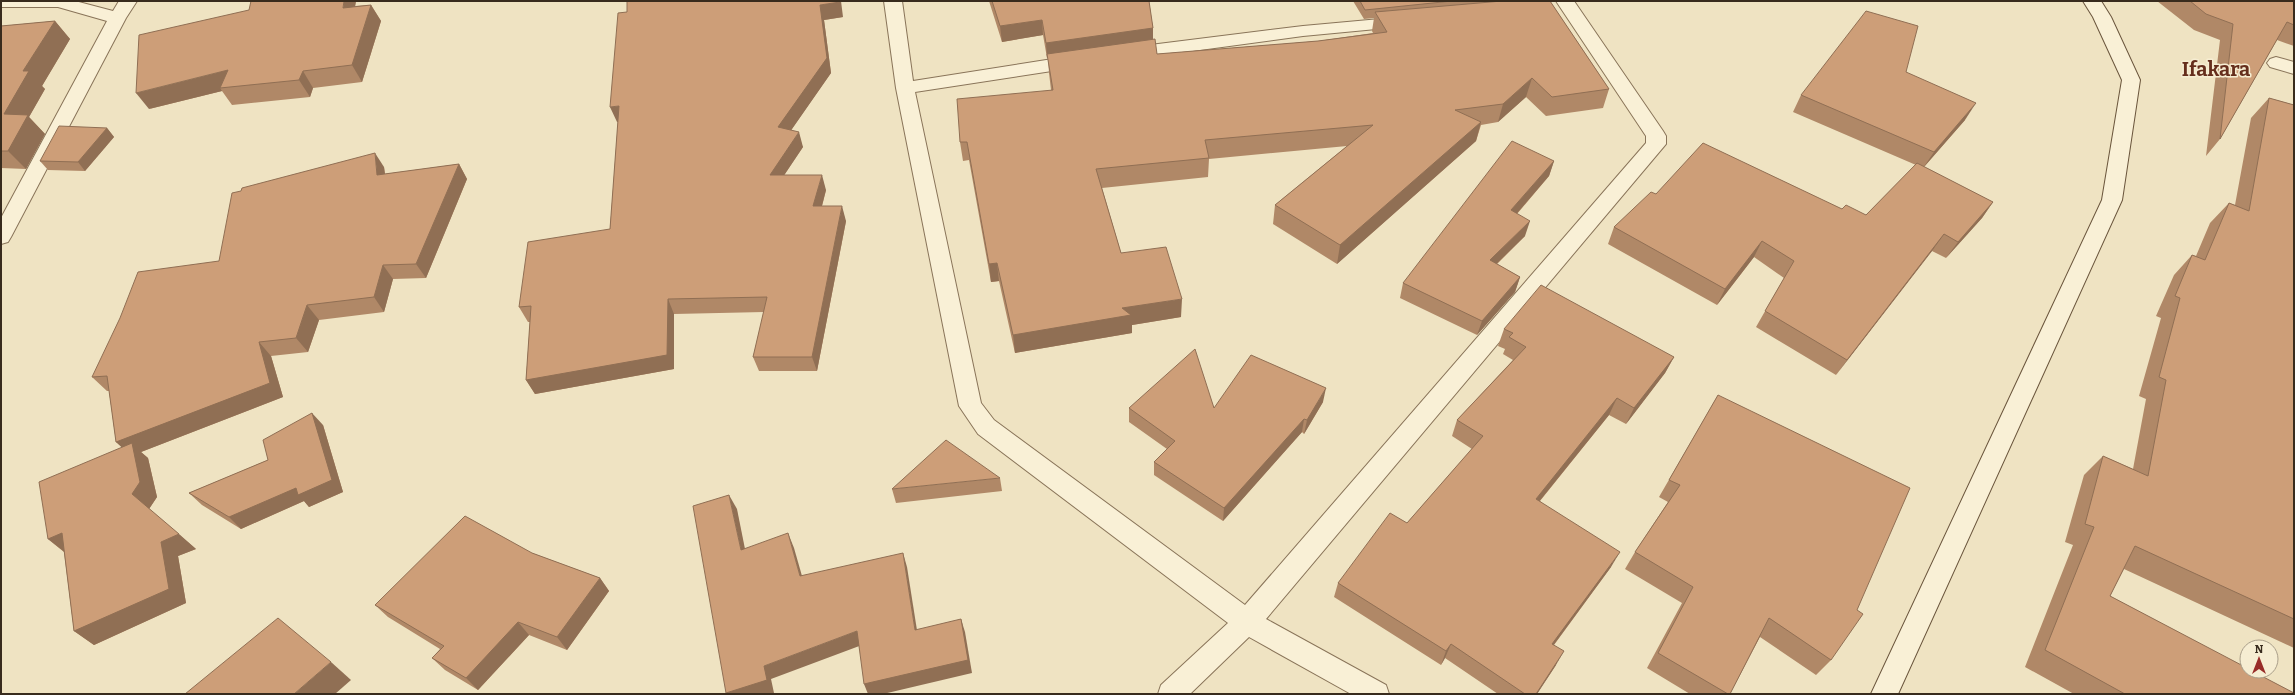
<svg xmlns="http://www.w3.org/2000/svg" width="2295" height="695" font-family="Bitter,serif">
<style>
.lines{fill:none;stroke-linecap:round;stroke-linejoin:round}
.street-casing{stroke:#897459;stroke-width:2}
.secondary-casing{stroke:#6a553c;stroke-width:2}
.street{fill:#f9f0d6;fill-rule:evenodd}
.secondary{fill:#f9f0d6;fill-rule:evenodd}
.wall{fill:#b08867}
.shaded-wall{fill:#906f54}
.building{fill:#cd9e78;stroke:#906f54}
.labels{text-anchor:middle;dominant-baseline:central;stroke-width:3;stroke-linejoin:round;paint-order:stroke}
.town-label{font-size:20px;font-weight:bold;fill:#652e1c;stroke:#f6edd2}
</style>
<rect width="100%" height="100%" fill="#efe3c2"/>
<g class="lines">
<g class="street-casing">
<g id="street">
<polygon points="1,1 75,1 113,11 119,1 137,1 126,18 11,237 8,242 1,244 1,218 107,21 58,7 1,7"/>
<polygon points="884,1 902,1 913,81 1078,55 1084,57 1087,61 1084,65 1078,67 915,92 981,403 994,420 1245,605 1646,143 1646,136 1556,1 1574,1 1663,131 1666,136 1666,144 1266,619 1386,685 1389,694 1351,694 1249,637 1190,694 1158,694 1161,685 1228,623 978,434 959,406 896,88"/>
<polygon points="1402,17 1408,18 1411,22 1408,26 1303,36 1126,60 1120,58 1117,54 1120,50 1126,48 1303,26"/>
<polygon points="2276,57 2294,62 2294,74 2270,67 2267,63 2270,59"/>
</g>
</g>
<g class="secondary-casing">
<polygon id="secondary" points="2083,1 2101,1 2111,17 2140,80 2122,200 1898,694 1871,694 2102,200 2122,80 2093,17"/>
</g>
<use href="#street" class="street"/>
<use href="#secondary" class="secondary"/>
</g>
<g class="wall">
<polygon points="356,1 355,6 371,5 381,21 362,82 313,88 310,97 232,105 222,91 149,109"/>
<polygon points="989,1 1149,1 1153,28 1153,39 1157,54 1318,41 1373,33 1372,31 1374,18 1364,19 1353,1 1550,1 1609,89 1603,108 1546,116 1526,97 1498,122 1481,125 1476,141 1337,264 1273,224 1275,205 1347,146 1209,159 1208,177 1102,188 1121,253 1181,317 1132,325 1132,333 1015,353 999,281 991,282 969,160 963,161 960,142 1051,90 1049,73 1048,58 1047,58 1043,35 1002,42"/>
<polygon points="2157,1 2294,1 2294,46 2277,40 2220,139 2206,156 2220,40 2194,30"/>
<polygon points="618,13 843,17 824,20 831,73 791,130 803,147 784,175 826,190 822,206 846,221 817,371 759,371 753,357 764,312 674,314 674,369 535,394 526,380 530,322 528,322 519,307 610,229 618,122 617,122"/>
<polygon points="55,21 70,39 42,86 45,89 29,117 45,134 26,169 1,168 1,26"/>
<polygon points="1906,72 1965,120 1924,167 1993,202 1982,218 1946,258 1932,251 1836,375 1756,327 1784,278 1754,257 1717,305 1608,244 1614,227 1656,194 1842,209 1866,215 1916,165 1793,112 1801,95"/>
<polygon points="2269,98 2294,105 2294,648 2124,569 2110,596 2294,694 2074,694 2025,667 2073,545 2065,542 2084,475 2103,456 2133,469 2146,399 2139,396 2161,318 2156,316 2174,275 2192,255 2196,256 2210,223 2229,203 2235,205 2251,118"/>
<polygon points="107,128 114,137 85,171 48,170 40,161"/>
<polygon points="1554,161 1549,176 1517,214 1525,236 1497,264 1520,277 1515,292 1477,335 1400,298 1403,283"/>
<polygon points="459,164 467,179 426,278 393,279 384,312 319,320 308,352 271,356 283,397 141,452 148,458 157,497 149,509 196,549 178,556 186,603 94,645 74,631 64,552 48,539 122,447 116,442 109,391 107,391 92,377 219,261 384,167 385,174"/>
<polygon points="1504,329 1674,357 1665,373 1626,424 1609,415 1540,501 1611,567 1554,645 1556,665 1537,694 1498,694 1445,658 1441,665 1334,597 1338,583 1407,523 1472,449 1452,436 1457,420 1513,360 1503,354 1505,349 1498,346"/>
<polygon points="1718,395 1831,660 1816,675 1760,637 1730,694 1690,694 1647,668 1682,603 1625,569 1635,552 1668,502 1659,497"/>
<polygon points="1323,402 1304,434 1302,432 1223,521 1154,475 1154,462 1167,449 1129,422 1129,408 1214,408"/>
<polygon points="323,425 343,492 309,507 304,501 241,529 202,505 189,493 268,460"/>
<polygon points="1000,478 1002,491 896,503 892,489"/>
<polygon points="532,553 600,578 609,591 567,650 529,635 478,690 445,670 432,658 440,649 388,617 375,605"/>
</g>
<g class="shaded-wall">
<polygon points="344,1 356,1 352,24 343,8"/>
<polygon points="841,1 843,17 824,20 831,73 783,142 778,127 820,5"/>
<polygon points="371,5 381,21 362,82 352,65"/>
<polygon points="1042,20 1043,35 1002,42 1000,26"/>
<polygon points="55,21 70,39 42,86 45,89 29,117 45,134 26,169 8,151 4,114 23,71"/>
<polygon points="1153,28 1153,43 1047,58 1046,43"/>
<polygon points="228,70 220,88 222,91 149,109 136,93"/>
<polygon points="303,71 313,88 310,97 299,80"/>
<polygon points="1532,78 1526,97 1498,122 1503,104"/>
<polygon points="1976,103 1965,120 1923,168 1934,152"/>
<polygon points="619,106 625,121 617,122 610,107"/>
<polygon points="1481,122 1476,141 1337,264 1340,245"/>
<polygon points="107,128 114,137 85,171 78,162"/>
<polygon points="799,132 803,147 775,189 770,175"/>
<polygon points="375,153 384,167 387,190 377,175"/>
<polygon points="1554,161 1549,176 1506,226 1511,210"/>
<polygon points="459,164 467,179 426,278 416,264"/>
<polygon points="822,175 826,190 818,221 813,206"/>
<polygon points="1993,202 1982,218 1946,258 1958,242"/>
<polygon points="842,206 846,221 817,371 812,357"/>
<polygon points="1530,221 1525,236 1485,275 1490,260"/>
<polygon points="1944,234 1932,251 1836,375 1847,360"/>
<polygon points="1762,241 1754,257 1717,305 1725,289"/>
<polygon points="997,263 999,281 991,282 989,264"/>
<polygon points="383,265 393,279 384,312 374,297"/>
<polygon points="1520,277 1515,292 1477,335 1482,321"/>
<polygon points="668,299 674,314 674,369 535,394 526,380"/>
<polygon points="1182,299 1181,317 1132,325 1132,333 1015,353 1013,335 1122,308"/>
<polygon points="307,305 319,320 308,352 296,338"/>
<polygon points="259,342 271,356 283,397 141,452 148,458 157,497 149,509 132,494 131,456 116,442"/>
<polygon points="1674,357 1665,373 1626,424 1634,408"/>
<polygon points="1326,388 1323,402 1304,434 1307,420"/>
<polygon points="1617,398 1609,415 1529,514 1536,499"/>
<polygon points="312,413 323,425 343,492 309,507 304,501 241,529 229,517"/>
<polygon points="1304,419 1302,432 1223,521 1224,508"/>
<polygon points="729,495 737,509 748,564 741,550"/>
<polygon points="62,533 67,554 48,539"/>
<polygon points="788,533 794,548 806,590 800,576"/>
<polygon points="179,534 196,549 178,556 186,603 94,645 74,631 161,542"/>
<polygon points="1620,552 1611,567 1544,658 1552,644"/>
<polygon points="903,553 907,567 919,643 915,630"/>
<polygon points="600,578 609,591 567,650 557,637"/>
<polygon points="961,619 965,632 972,673 883,694 868,694 864,684"/>
<polygon points="518,622 529,635 478,690 466,678"/>
<polygon points="857,631 862,645 771,679 774,693 771,694 727,694 726,693 764,666"/>
<polygon points="1451,644 1445,658 1441,665 1446,651"/>
<polygon points="1564,651 1556,665 1537,694 1536,694"/>
<polygon points="331,662 351,680 335,694 294,694"/>
</g>
<g class="building">
<polygon points="251,1 344,1 343,8 371,5 352,65 303,71 299,80 220,88 228,70 136,93 139,35 249,10"/>
<polygon points="627,1 840,1 840,2 820,5 827,58 778,127 799,132 770,175 822,175 813,206 842,206 812,357 753,357 767,297 668,299 667,355 526,380 531,306 519,307 528,242 610,229 619,106 610,107 618,13 627,12"/>
<polygon points="992,1 1149,1 1153,28 1046,43 1042,20 1000,26"/>
<polygon points="1360,1 1452,1 1365,10"/>
<polygon points="1502,1 1550,1 1609,89 1552,97 1532,78 1503,104 1455,110 1481,122 1340,245 1275,205 1373,125 1205,140 1209,158 1096,169 1121,253 1166,247 1182,299 1122,308 1131,315 1013,335 997,263 989,264 967,142 960,142 957,99 1053,90 1047,54 1155,39 1157,54 1318,41 1387,32 1375,12"/>
<polygon points="2190,1 2294,1 2294,25 2287,22 2220,139 2233,24 2206,14"/>
<polygon points="1866,11 1918,26 1906,72 1976,103 1934,152 1801,95"/>
<polygon points="55,21 23,71 29,71 4,114 28,115 8,151 1,151 1,26"/>
<polygon points="2269,98 2294,105 2294,619 2135,546 2110,596 2247,668 2247,671 2252,671 2294,693 2294,694 2125,694 2045,650 2094,527 2085,524 2103,456 2148,476 2166,380 2159,377 2180,298 2175,296 2192,255 2205,260 2229,203 2249,211"/>
<polygon points="59,126 107,128 78,162 40,161"/>
<polygon points="1512,141 1554,161 1511,210 1530,221 1490,260 1520,277 1482,321 1403,283"/>
<polygon points="1703,143 1842,209 1846,205 1866,215 1917,163 1993,202 1958,242 1944,234 1847,360 1765,311 1794,261 1762,241 1725,289 1614,227 1651,192 1656,194"/>
<polygon points="375,153 377,175 459,164 416,264 383,265 374,297 307,305 296,338 259,342 270,383 116,442 107,376 92,377 120,318 138,272 219,261 232,193 241,191 242,188"/>
<polygon points="1541,285 1674,357 1634,408 1617,398 1536,499 1620,552 1552,644 1564,651 1536,694 1525,694 1451,644 1446,651 1338,583 1390,513 1407,523 1483,436 1457,420 1526,347 1509,337 1513,333 1504,329"/>
<polygon points="1195,349 1214,408 1251,355 1326,388 1307,420 1304,419 1224,508 1154,462 1175,441 1129,408"/>
<polygon points="1718,395 1910,488 1857,610 1863,614 1831,660 1769,618 1730,694 1728,694 1658,653 1693,587 1635,552 1680,485 1669,480"/>
<polygon points="312,413 332,480 298,495 296,488 229,517 189,493 268,460 263,440"/>
<polygon points="946,440 1000,478 892,489"/>
<polygon points="132,443 140,482 132,494 179,534 161,542 169,589 74,631 62,533 48,539 39,482"/>
<polygon points="729,495 741,550 788,533 800,576 903,553 915,630 961,619 968,660 864,684 857,631 764,666 767,680 726,693 693,506"/>
<polygon points="465,516 532,553 600,578 557,637 518,622 466,678 432,658 444,646 375,605"/>
<polygon points="278,618 331,662 294,694 185,694"/>
</g>
<g class="labels">
<g class="town-label">
<text x="2216" y="69">Ifakara</text>
</g>
</g>
<rect width="2295" height="695" fill="none" stroke="#382b1d" stroke-width="4"/>
<g transform="translate(2259 659)"><circle r="19" fill="#f6edd2" stroke="#aa9f8a"/>
<path d="M0-3L7 15L0 10L-7 15Z" fill="#982c28"/>
<text y="-6" font-size="11" font-weight="bold" text-anchor="middle" fill="#382b1d">N</text>
</g>
</svg>
